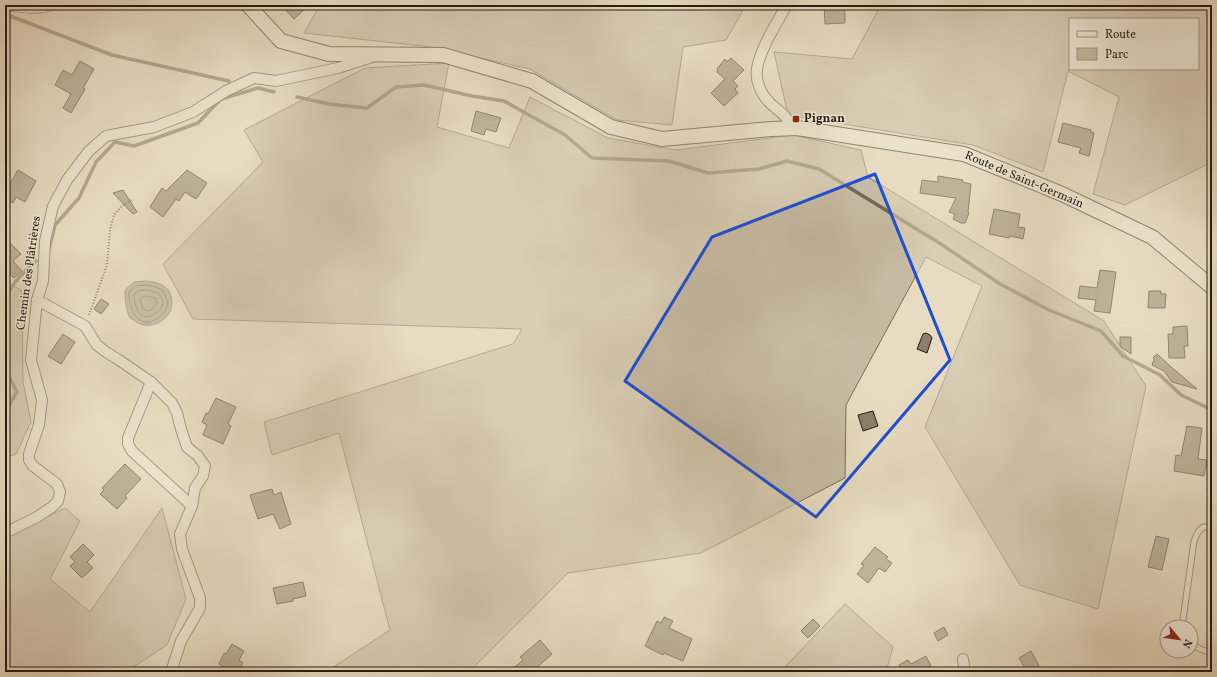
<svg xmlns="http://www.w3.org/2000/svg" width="1217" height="677" font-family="Vollkorn,serif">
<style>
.green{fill:#c6bba4;stroke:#766c5a;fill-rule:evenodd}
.water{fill:#a59b85;stroke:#726856}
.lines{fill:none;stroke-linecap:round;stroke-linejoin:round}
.shore{stroke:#655c4a;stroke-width:1}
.stream{stroke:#726856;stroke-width:3.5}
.building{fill:#8a806c;stroke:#251c0f}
.lane-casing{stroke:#564c3c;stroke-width:7}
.street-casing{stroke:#564c3c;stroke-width:12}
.secondary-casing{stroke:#251c0f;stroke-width:16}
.path{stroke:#251c0f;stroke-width:2;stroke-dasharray:1 2;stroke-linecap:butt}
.lane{stroke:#efe8d7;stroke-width:5}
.street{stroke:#efe8d7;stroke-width:10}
.secondary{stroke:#efe8d7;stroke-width:14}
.marked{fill:none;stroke:#1d4ed8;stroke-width:3;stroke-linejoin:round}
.poi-dot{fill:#8f2418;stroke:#efe8d7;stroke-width:1.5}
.labels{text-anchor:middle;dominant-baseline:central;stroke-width:3;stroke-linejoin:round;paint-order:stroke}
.poi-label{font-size:12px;font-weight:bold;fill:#251c0f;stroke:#efe8d7;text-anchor:start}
.street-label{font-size:12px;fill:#251c0f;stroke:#efe8d7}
</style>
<rect width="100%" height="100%" fill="#e7dcc2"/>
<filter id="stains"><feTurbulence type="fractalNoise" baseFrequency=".005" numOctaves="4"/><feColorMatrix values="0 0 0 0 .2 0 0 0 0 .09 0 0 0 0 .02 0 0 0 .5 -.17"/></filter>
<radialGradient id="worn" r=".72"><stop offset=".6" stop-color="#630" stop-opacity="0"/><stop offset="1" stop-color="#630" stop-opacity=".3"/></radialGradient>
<g class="green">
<polygon points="320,5 746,5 726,40 683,47 672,125 617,120 530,69 431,47 304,33"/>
<path d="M881 5H1212V162L1125 205 1093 194 1119 97 1068 71 1043 172 973 145 788 115 774 52 852 59ZM1070 19H1198V69H1070Z"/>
<polygon points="449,63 437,127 509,148 530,97 608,138 676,150 793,135 861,150 868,177 1104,321 1146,386 1098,609 1020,585 925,427 982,286 926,257 846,405 845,478 701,553 568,573 469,672 326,672 390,630 339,433 272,455 264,422 513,344 522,329 193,319 163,264 263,162 244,130 365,68"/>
<polygon points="5,280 22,291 23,382 31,422 16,454 5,458"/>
<polygon points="65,508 80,521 50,579 90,612 162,508 186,599 167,645 126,672 5,672 5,537"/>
<polygon points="845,604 893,647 886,672 780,672"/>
</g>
<path class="water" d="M147 281C154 282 160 283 165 287 173 292 174 308 168 315 160 325 146 329 135 321 135 321 131 318 130 318 126 311 125 297 125 290L134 282Z"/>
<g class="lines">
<g class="shore">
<path d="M147 285 156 287 163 290 168 303C166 310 164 313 158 318 139 332 128 308 129 292L136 286Z"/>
<path d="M147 290C156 292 161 293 163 302 162 308 161 310 156 313 141 324 134 308 134 294L138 291Z"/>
<polygon points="147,296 155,298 157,302 156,306 149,311 143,309 140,299 142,297"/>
</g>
<g class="stream">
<polyline points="5,14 112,55 229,81"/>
<polyline points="297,97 329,104 367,108 396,87 424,85 472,96 504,101 565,135 592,158 669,161 708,173 759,169 787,161 819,169 941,244 1000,284 1049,310 1101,331 1123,356 1160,375 1181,395 1212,410"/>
<polyline points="49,249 55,225 79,198 96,162 115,142 134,146 198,123 221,99 258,88 274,92"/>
<path d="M5 303C9 285 23 273 36 261"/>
<polyline points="5,369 17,392 5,412"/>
<polyline points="5,413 7,425 5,430"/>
</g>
</g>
<g class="building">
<polygon points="281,5 309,5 294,19"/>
<polygon points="824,5 845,5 845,23 825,24"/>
<polygon points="731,58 744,70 733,81 738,86 735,89 738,93 724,106 711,93 725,79 717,72 718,70 717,69 725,59 727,62"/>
<polygon points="80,61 94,69 83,88 85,89 71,113 63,108 71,94 55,85 63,70 72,75"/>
<polygon points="476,111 501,118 496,132 486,129 484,135 471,131"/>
<polygon points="1063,123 1091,130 1091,132 1094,133 1089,156 1079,153 1081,148 1058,142"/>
<polygon points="18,170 36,181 25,202 16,197 13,203 5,198 5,192"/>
<polygon points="187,170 207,183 196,199 185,192 179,201 176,199 163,217 150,207 162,188 166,191"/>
<polygon points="938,176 963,180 962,182 971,184 968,212 969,213 965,223 961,223 953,219 955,214 949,212 956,198 920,193 922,180 938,182"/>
<polygon points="123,190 137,212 133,214 113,193"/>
<polygon points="994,209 1020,214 1018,227 1025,228 1023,239 1010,236 1009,238 989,234"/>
<polygon points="5,238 21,254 13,261 22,271 14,278 5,270"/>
<polygon points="1100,270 1116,272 1110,313 1094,311 1096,300 1078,298 1080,286 1097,288"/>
<polygon points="1149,291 1161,291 1161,294 1166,294 1165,308 1148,308"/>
<polygon points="101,299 109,304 101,314 94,309"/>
<polygon points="1187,326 1188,346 1184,346 1185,358 1169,358 1168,334 1173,334 1173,327"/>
<polygon points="926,333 930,335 932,338 927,353 917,349 923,334"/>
<polygon points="63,334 75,342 61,364 48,356"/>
<polygon points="1120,337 1131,337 1131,354 1120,346"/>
<polygon points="1157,354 1170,366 1197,389 1172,382 1164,371 1152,365 1154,359 1153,358"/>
<polygon points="216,398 236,407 228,424 231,426 223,444 203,435 207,425 202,422 206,413 208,414"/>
<polygon points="873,411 878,426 863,431 858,415"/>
<polygon points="1187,426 1202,428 1198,459 1207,460 1204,476 1174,471 1176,455 1181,456"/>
<polygon points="125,464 141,479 125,496 127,498 117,509 100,494 104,490 102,488"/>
<polygon points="272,489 274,495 281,492 291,524 280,529 273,514 258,519 250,495"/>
<polygon points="1156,536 1169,539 1162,570 1148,567"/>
<polygon points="83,544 94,555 87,562 93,568 82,578 70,566 75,562 70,557"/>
<polygon points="875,547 888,557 886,559 892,563 885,572 879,568 868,583 857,574 864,565 861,564"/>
<polygon points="303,582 306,596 293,599 293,601 277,604 273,588"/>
<polygon points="664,617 673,621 669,628 692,639 683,661 664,653 663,655 645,646 657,621 661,623"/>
<polygon points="813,619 820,626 808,638 801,631"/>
<polygon points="944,627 948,635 938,641 934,633"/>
<polygon points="540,640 552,654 532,672 509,672 523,660 520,657"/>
<polygon points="232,644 244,651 239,660 243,663 238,672 222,672 225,667 219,664 224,653 226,654"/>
<polygon points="1031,651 1036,660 1042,672 1027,672 1019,658"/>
<polygon points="926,656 931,666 921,672 897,672 901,670 899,665 908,660 911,664"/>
</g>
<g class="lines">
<g class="lane-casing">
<g id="lane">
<polyline points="1182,627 1194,541 1198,532 1203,527 1212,527"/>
<polyline points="1191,643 1200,649 1212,653"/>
</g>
</g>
<g class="street-casing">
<g id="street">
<path d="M7 5C21 7 38 10 51 5"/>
<path d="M787 5C778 20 759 51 757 69 755 80 761 94 769 102 777 111 789 115 790 128"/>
<polyline points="37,300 85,326 97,345 106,352 119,360 151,382 172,403 177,413 181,429 187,447 198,456 205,466 203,476 195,488 192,506 180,534 182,549 200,598 200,608 181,641 171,672"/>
<polyline points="151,382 128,438 128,444 132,451 192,506"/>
<polyline points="5,533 37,517 52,507 58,501 60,492 57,484 33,466 29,460 29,454 39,425 42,400 31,360 37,300 43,281 45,241 53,206 67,180 89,151 106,136 154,127 193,112 226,91 254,78 276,81 338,68 372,57"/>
<polyline points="963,659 965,672"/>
</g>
</g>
<g class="secondary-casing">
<polyline id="secondary" points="248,5 281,41 329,54 443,55 532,81 611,127 662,139 771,129 797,128 964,154 1062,194 1152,237 1212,287"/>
</g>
<polyline class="path" points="89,315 107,265 110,230 114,215 122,206 133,199"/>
<use href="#lane" class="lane"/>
<use href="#street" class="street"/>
<use href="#secondary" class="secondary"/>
</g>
<path d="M0 0H1217V677H0ZM875 174 950 360 816 517 625 381 712 237Z" fill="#e7dcc2" fill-opacity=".55" fill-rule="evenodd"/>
<path class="marked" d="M875 174 950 360 816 517 625 381 712 237Z"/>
<rect class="poi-dot" x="792" y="115" width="8" height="8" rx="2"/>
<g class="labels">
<g class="poi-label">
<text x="804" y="119">Pignan</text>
</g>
<g class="street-label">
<text transform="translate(1024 180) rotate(23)">Route de Saint-Germain</text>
<text transform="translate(29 273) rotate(-82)">Chemin des Plâtrières</text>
</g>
</g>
<rect width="1217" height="677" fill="none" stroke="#e7dcc2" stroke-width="20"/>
<rect x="6" y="6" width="1205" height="665" fill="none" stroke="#251c0f" stroke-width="2"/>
<rect x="10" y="10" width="1197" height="657" fill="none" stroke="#251c0f"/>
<rect x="1069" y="18" width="130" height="52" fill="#efe8d7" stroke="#9e9687"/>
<rect x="1077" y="31" width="20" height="6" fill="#efe8d7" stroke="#9e9687"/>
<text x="1105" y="38" font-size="12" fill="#251c0f">Route</text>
<rect x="1077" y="48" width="20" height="12" fill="#c6bba4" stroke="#9e9687"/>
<text x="1105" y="58" font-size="12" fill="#251c0f">Parc</text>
<g transform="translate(1179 639) rotate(119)"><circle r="19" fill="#efe8d7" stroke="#9e9687"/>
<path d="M0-3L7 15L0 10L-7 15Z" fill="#8f2418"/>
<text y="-6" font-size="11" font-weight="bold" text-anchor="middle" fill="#251c0f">N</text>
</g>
<rect width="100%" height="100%" filter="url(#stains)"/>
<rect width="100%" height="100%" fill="url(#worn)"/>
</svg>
